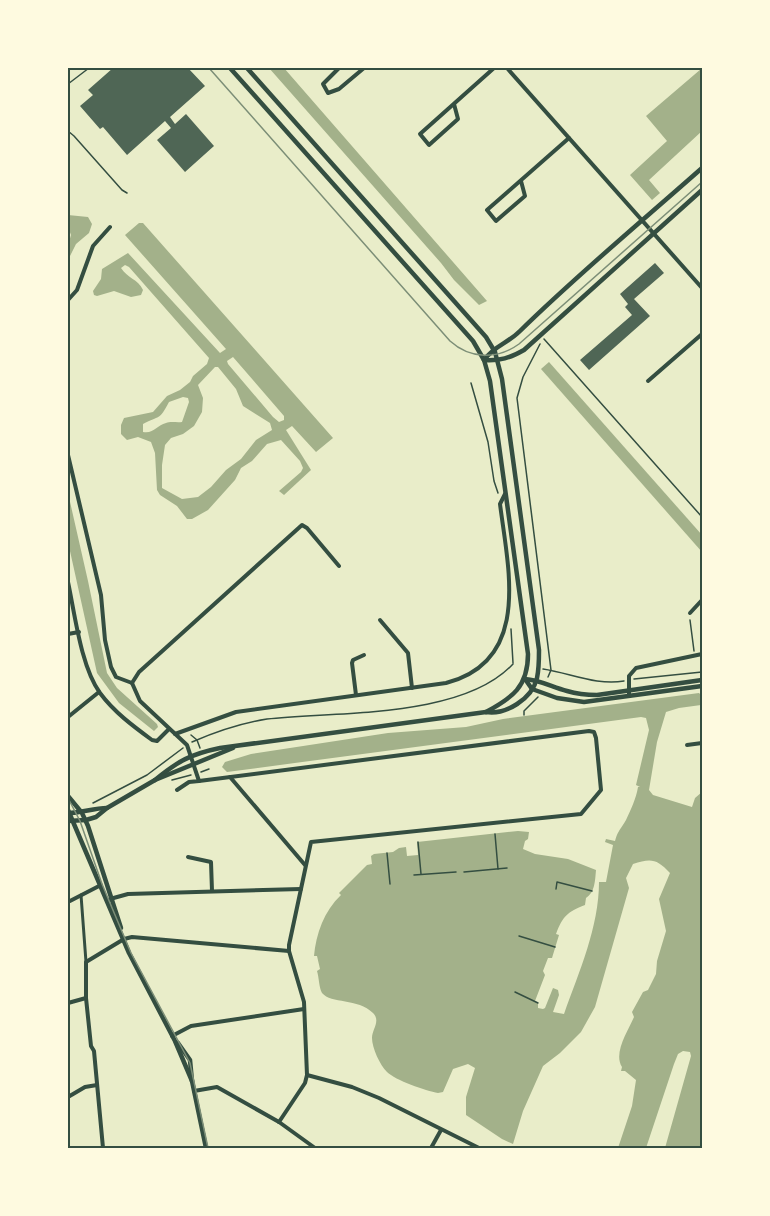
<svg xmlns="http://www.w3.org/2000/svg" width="770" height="1216" font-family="'PT Sans Narrow',sans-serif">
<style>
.water{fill:#a3b18a;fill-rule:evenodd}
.building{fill:#4f6655}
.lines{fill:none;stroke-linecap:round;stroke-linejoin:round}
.path{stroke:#344e41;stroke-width:1.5}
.pedestrian{stroke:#344e41;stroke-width:3}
.minor{stroke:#344e41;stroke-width:4}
.tertiary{stroke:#344e41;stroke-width:4.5}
.tram{stroke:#7c8e77;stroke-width:1.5}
.neatline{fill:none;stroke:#344e41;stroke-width:2}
</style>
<rect width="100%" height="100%" fill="#e9edc9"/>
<g class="water">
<polygon points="269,68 284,68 487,301 479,305 454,280 441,263"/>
<polygon points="701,69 702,131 649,180 660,193 652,200 630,175 667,141 646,116"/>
<polygon points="68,215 88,217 92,224 89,233 76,244 68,260 68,245 71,235 68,227"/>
<path d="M139 223H143L333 438 316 452 292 426 286 430 311 470 284 495 279 491 301 472 303 468 300 461 281 440 267 444 252 461 241 468 235 480 208 510 192 519H187L177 506 160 495 157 490 155 453 151 442 138 437 127 440 121 434V425L124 418 153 412 167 396 180 390 190 382 193 376 207 364 209 358 129 267 125 265 121 268C127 278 138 279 143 290L141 295 131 297 114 291 97 296 94 295 93 291 101 279 102 269 128 253 220 353 226 349 125 235ZM233 357 284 416V420L279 422 273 417 228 364 227 361ZM215 367H218L236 389 243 406 270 423 272 430 256 440 241 459 226 470 211 487 198 497 182 499 162 488V465L165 445 171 438 183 434 194 426 202 412 203 398 198 385ZM183 397 188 398 189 402 182 422C177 423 171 421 166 423 157 425 154 434 143 432V424C160 415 159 421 169 402Z"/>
<polygon points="549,362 702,535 702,552 541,369"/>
<polygon points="68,493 88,581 107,673 117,688 157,724 158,727 154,731 119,703 97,673 68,542"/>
<path d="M699 693 702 696 701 705 679 708 666 712 657 742 649 790 653 795 692 807 695 798 702 792V1148H665L691 1056 690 1052 683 1051 678 1054 674 1064 646 1148H618L632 1106 636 1080 625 1071H621L622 1067C613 1053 628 1031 634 1017L632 1012 643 992 648 990 656 974 657 961 666 931 659 899 670 873C657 859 651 858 633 864L626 878 629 888 595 1007 581 1032 560 1053 543 1066 523 1111 513 1144 502 1139 466 1115V1097L475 1068 468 1064 453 1069 443 1092 438 1093C426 1091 395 1080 387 1072 380 1065 372 1048 372 1038 372 1029 381 1021 373 1013 358 998 331 1004 322 993 319 988 319 977 317 971L320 969 317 956H314C316 934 324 911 341 895L339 893 367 865 372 864 371 856 374 854 393 852 399 848 406 847 407 856 418 855 417 842 518 831 529 832 528 839 525 841 523 849 535 854 568 859 596 870C595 881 595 892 586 898L585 905C567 912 563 916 556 934L559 935 552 958H548L543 971 545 975 535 1001 538 1003V1008L543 1009 545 1008 553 988 558 990 559 995 553 1012 564 1014C579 972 599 927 599 882H606L613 845 605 842 606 839 615 841C618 830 621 829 626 820 631 809 636 799 638 787H640L636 785 649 730 646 718 641 717 227 772 222 767 225 762 251 754 388 733 466 727 503 719Z"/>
</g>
<g class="building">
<polygon points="113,68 188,68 205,86 170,117 175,124 186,114 214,146 185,172 157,140 171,128 165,121 127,155 103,127 100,129 80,106 93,95 88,90"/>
<polygon points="655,263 664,273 634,299 650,316 589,370 580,360 632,315 625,307 628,304 620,294"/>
</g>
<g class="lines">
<g class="path">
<polyline points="68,84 89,68"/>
<polyline points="68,131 74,136 122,190 127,193"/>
<polyline points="544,339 702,517"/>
<polyline points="540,344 523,377 517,398 551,670 548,677"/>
<polyline points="471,383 488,442 494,481 498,493"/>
<polyline points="690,620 694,651"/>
<polyline points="511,629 513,663"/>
<path d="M543 669C570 673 597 686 624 681"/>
<polyline points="634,679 702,672"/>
<polyline points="524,715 524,711 538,697"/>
<polyline points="191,735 197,740 200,748"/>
<path d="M192 742C215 732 242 723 267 719 336 711 462 719 513 664"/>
<polyline points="201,772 209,769"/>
<polyline points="172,780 191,775"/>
<polyline points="93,803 147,775 183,748"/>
<polyline points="495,834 498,869"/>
<polyline points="418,842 421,874"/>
<polyline points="387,853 390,884"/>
<polyline points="464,872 507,868"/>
<polyline points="414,875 456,872"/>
<polyline points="556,889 557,882 592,891"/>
<polyline points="519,936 555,947"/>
<polyline points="515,992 538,1003"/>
</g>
<polyline class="pedestrian" points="81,895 86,962"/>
<g class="minor">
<polyline points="339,68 323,84 328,93 339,89 364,68"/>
<polyline points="507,68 702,288"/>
<polyline points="454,104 458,119 429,145 420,134 494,68"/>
<polyline points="521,181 525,196 496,221 487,210 569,138"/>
<polyline points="68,300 77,290 93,246 110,227"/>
<polyline points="648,381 702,334"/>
<polyline points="68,455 101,595 105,640 111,667 116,677 132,683 140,701 187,745 199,781 189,782 177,790"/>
<path d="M68 582C75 615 81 667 100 693 114 712 133 726 152 740L157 741 169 729"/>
<polyline points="690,613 702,600"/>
<polyline points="380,620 408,653 412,688"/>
<polyline points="68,634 79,632"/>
<polyline points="132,683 139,672 169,645 302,525 307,528 339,566"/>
<polyline points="356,695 352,663 353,660 364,655"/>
<polyline points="629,696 629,676 636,668 702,654"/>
<polyline points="68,717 99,692"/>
<path d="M175 734 236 712 446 683C532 661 508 568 500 504L505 494"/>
<polyline points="687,745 702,743"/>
<polyline points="230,777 305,865"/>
<polyline points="199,781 589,731 594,732 596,738 601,790 581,814 311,842 289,945 289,951 304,1002 307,1075 305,1083 279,1122"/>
<polyline points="188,857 211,862 212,891"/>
<polyline points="110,899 128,894 301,889"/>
<polyline points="68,902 101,885"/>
<polyline points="68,1003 86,998"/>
<polyline points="172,1036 191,1026 304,1009"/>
<polyline points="307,1075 352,1087 379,1098 479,1148"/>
<polyline points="194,1091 217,1087 279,1122 315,1148"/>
<polyline points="68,1097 85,1087 97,1085"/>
<polyline points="103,1148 94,1051 91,1046 86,998 86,962 124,939 132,937 289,951"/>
<polyline points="431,1148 441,1130"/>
</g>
<g class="tertiary">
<path d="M230 68 473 341 484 360 490 381 528 654C528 687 512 698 486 712"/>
<path d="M484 360C495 345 507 344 520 331 578 274 641 222 702 168"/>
<path d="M484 360C500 361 510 358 524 350L702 190"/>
<polyline points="525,679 532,689 557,698 584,702 702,686"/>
<path d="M525 679C540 680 552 687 567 691 577 694 586 695 597 695L702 680"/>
<path d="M155 780C178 761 191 754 220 748L486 712C506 715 532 699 537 678 539 669 539 659 539 650L502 379 495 352 486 337 247 68"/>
<polyline points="68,796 82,813 88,826 121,928"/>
<polyline points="68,810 129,953 175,1041 192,1081"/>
<path d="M68 813C82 813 93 808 107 808"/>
<polyline points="68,821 86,820 96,817 107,808 155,780 233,748"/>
<polyline points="178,1043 190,1060 192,1081 206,1148"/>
</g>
<g class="tram">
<path d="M209 68 450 341C470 359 497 360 519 344L702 182"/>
<polyline points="68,798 80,821 102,884 131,953 190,1063 208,1148"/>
</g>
</g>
<rect width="770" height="1216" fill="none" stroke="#fefae0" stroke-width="138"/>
<rect x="69" y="69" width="632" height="1078" class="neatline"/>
</svg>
